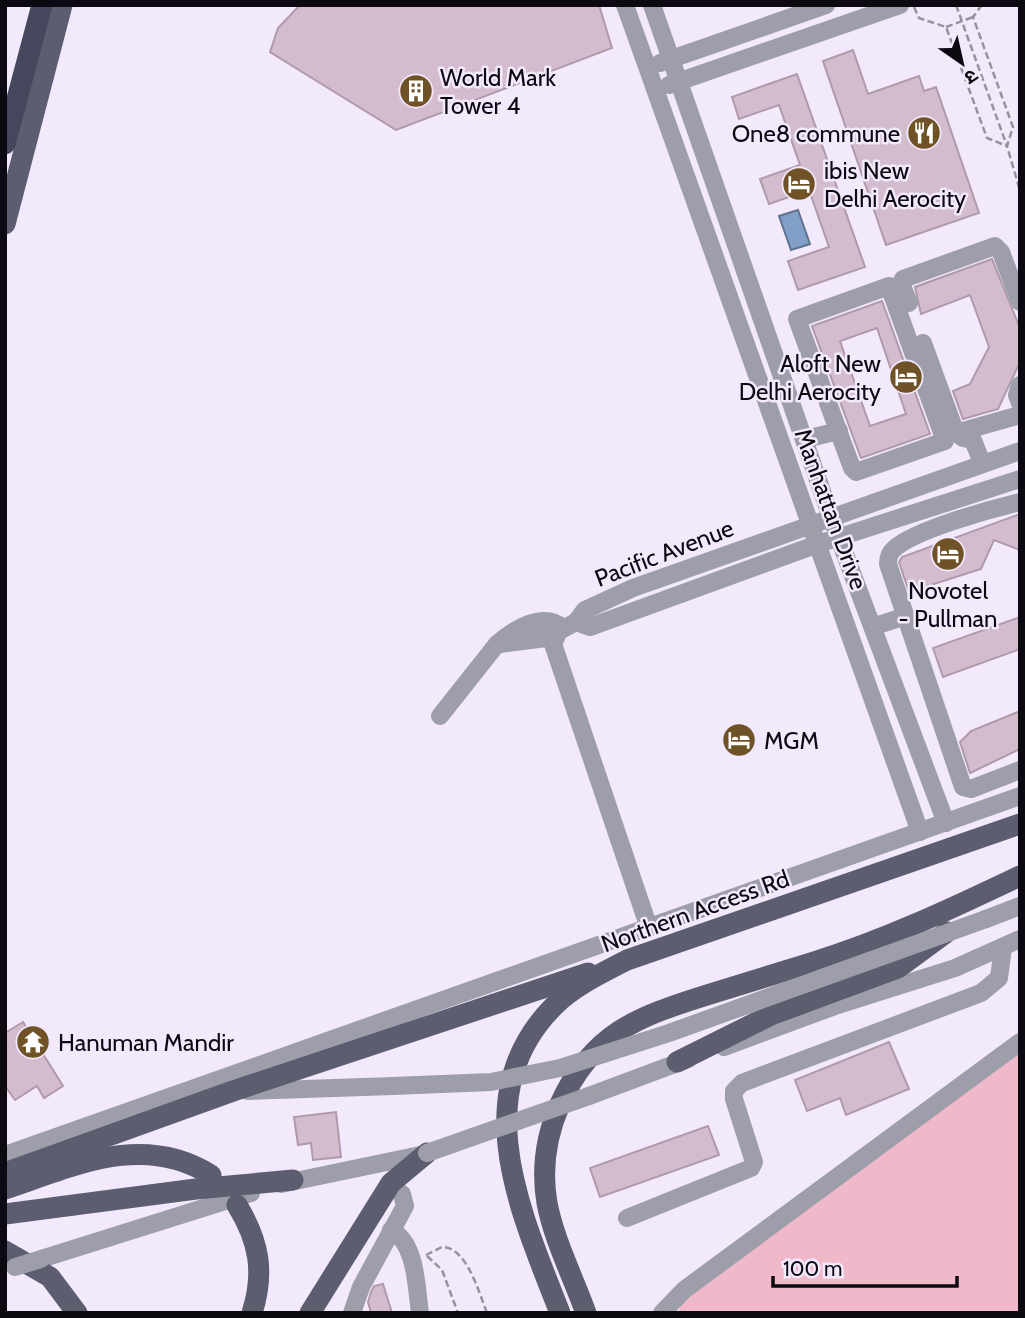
<svg xmlns="http://www.w3.org/2000/svg" width="1025" height="1318" font-family="Cabin,'Noto Sans Devanagari',sans-serif">
<style>
.green{fill:#efb9c9}
.water{fill:#829fc7;stroke:#5f7290;stroke-width:2}
.building{fill:#d3bcce;stroke:#af99aa;stroke-width:2;fill-rule:evenodd}
.lines{fill:none;stroke-linecap:round;stroke-linejoin:round}
.path{stroke:#9891a0;stroke-width:2.5;stroke-dasharray:7 3.5;stroke-linecap:butt}
.minor{stroke:#9d9ea9;stroke-width:18}
.major{stroke:#5c5e70;stroke-width:21}
.highway{stroke:#45475c;stroke-width:21}
.minor-bridge{stroke:#9d9ea9;stroke-width:18}
.labels{text-anchor:middle;dominant-baseline:central;stroke-width:5;stroke-linejoin:round;paint-order:stroke}
.poi-label{font-size:24px;fill:#0d0911;stroke:#f3e9fd;text-anchor:start}
.street-label{font-size:24px;fill:#0d0911;stroke:#f3e9fd}
</style>
<rect width="100%" height="100%" fill="#f3e9fd"/>
<polygon class="green" points="1020,1050 1020,1313 678,1313 683,1299"/>
<polygon class="water" points="798,210 810,244 791,250 779,216"/>
<g class="building">
<polygon points="300,5 599,5 612,48 396,130 270,52 278,28"/>
<polygon points="853,50 868,94 919,76 924,91 936,87 979,213 886,245 823,61"/>
<polygon points="797,74 865,267 798,290 788,261 829,247 809,190 769,204 760,179 800,165 779,105 739,119 732,97"/>
<polygon points="992,259 1020,328 1020,362 998,409 963,419 953,391 970,384 989,347 970,295 921,314 915,287"/>
<path d="M882 301 930 434 861 458 812 326ZM877 328 906 414 870 426 840 341Z"/>
<polygon points="1020,514 1020,550 994,540 981,569 909,592 899,562 902,557"/>
<polygon points="1020,617 1020,649 943,677 933,648"/>
<polygon points="1020,711 1020,749 970,773 960,742 971,731"/>
<polygon points="23,1022 63,1086 44,1098 37,1086 15,1100 5,1086 5,1033"/>
<polygon points="889,1042 909,1089 846,1115 840,1098 807,1111 795,1080"/>
<polygon points="336,1112 341,1157 313,1160 311,1143 298,1145 294,1117"/>
<polygon points="708,1126 719,1155 600,1197 590,1168"/>
<polygon points="383,1284 392,1313 371,1313 368,1302 371,1292 374,1286"/>
</g>
<g class="lines">
<g class="path">
<polyline points="956,5 1007,146"/>
<polyline points="982,5 973,17 1013,127 1007,146 1020,191"/>
<polyline points="914,7 919,18 946,27 987,138 1007,146"/>
<polyline points="946,27 973,17"/>
<path d="M426 1255 442 1247C467 1247 479 1293 487 1313"/>
<polyline points="427,1256 442,1270 458,1313"/>
</g>
<g class="minor">
<polyline points="625,5 920,832"/>
<polyline points="652,5 831,517 946,823"/>
<polyline points="660,63 826,5"/>
<polyline points="669,85 900,5"/>
<polygon points="889,286 945,441 856,472 852,468 797,319"/>
<polyline points="909,303 901,283 903,279 995,246 1001,252 1020,302"/>
<polyline points="923,343 956,433 963,438 973,440 982,463"/>
<polyline points="1020,385 1017,395 1020,403"/>
<polyline points="956,433 1020,415"/>
<polyline points="805,439 839,431"/>
<path d="M1020 502C991 509 914 530 894 549 889 553 888 558 888 564L963 787 971 789 1020 770"/>
<polyline points="576,622 585,610 633,588 1020,451"/>
<polyline points="576,622 590,627 818,544 1020,479"/>
<polyline points="576,622 559,631 553,644 649,928"/>
<polyline points="875,626 906,616"/>
<polyline points="500,644 554,637"/>
<path d="M440 716 497 644C514 629 543 611 563 628"/>
<polyline points="986,919 1020,906"/>
<polyline points="724,1047 835,1006 955,968 1020,939"/>
<polyline points="247,1091 393,1086"/>
<polyline points="589,1096 688,1059"/>
<polyline points="5,1155 1020,796"/>
<polyline points="281,1184 425,1154"/>
<polyline points="627,1218 751,1168 754,1162 734,1099 734,1091 742,1083 981,993 999,978 1003,947"/>
<path d="M391 1230C417 1244 416 1287 420 1313"/>
<polyline points="41,1259 251,1193"/>
<polyline points="352,1313 361,1287 405,1206 402,1194 390,1186"/>
<polyline points="662,1313 684,1290 1020,1042"/>
</g>
<g class="major">
<polyline points="5,224 62,5"/>
<polyline points="677,1062 771,1015 898,968 947,932"/>
<polyline points="5,1173 233,1091 588,973"/>
<path d="M5 1189C74 1166 143 1132 211 1175"/>
<path d="M237 1205C259 1241 265 1272 252 1313"/>
<polyline points="5,1214 196,1189 293,1180"/>
<polyline points="5,1251 50,1277 77,1313"/>
<polyline points="310,1313 391,1183 427,1153"/>
<path d="M560 1313C522 1215 465 1095 554 1006 574 986 602 973 627 960L1020 824"/>
<path d="M586 1313C573 1277 554 1240 547 1203 541 1168 546 1136 560 1104 592 1033 637 1017 707 995 743 984 778 973 814 962 885 940 953 908 1020 876"/>
</g>
<polyline class="highway" points="5,144 42,5"/>
<g class="minor-bridge">
<polyline points="393,1086 491,1082 560,1068 669,1033 986,919"/>
<polyline points="427,1153 589,1096"/>
<polyline points="15,1267 41,1259"/>
</g>
</g>
<defs>
<g id="building-disc" transform="scale(1.75)"><circle r="9.5" fill="#6f5226" stroke="#f3e9fd"/><path d="M-4-6H4V6H1V3H-1V6H-4ZM-2.5-4.3h1.7v1.8h-1.7ZM.8-4.3h1.7v1.8H.8ZM-2.5-1h1.7V.8h-1.7ZM.8-1h1.7V.8H.8Z" fill="#fff"/></g>
<g id="restaurant-disc" transform="scale(1.75)"><circle r="9.5" fill="#6f5226" stroke="#f3e9fd"/><path d="M-5-6h1v4h1v-4h1v4h1v-4h1v5L-1.5 .5V6h-2V.5L-5-1ZM5-6V6H3V1.5H1.5Q1.5-4 5-6Z" fill="#fff"/></g>
<g id="hotel-disc" transform="scale(1.75)"><circle r="9.5" fill="#6f5226" stroke="#f3e9fd"/><path d="M-6-4.5h1.5V1H6V5H4.5V3h-9V5H-6ZM-4 0a1.8 1.8 0 1 1 3.6 0ZM.5 0V-2.5h3Q6-2.5 6 0Z" fill="#fff"/></g>
<g id="temple-disc" transform="scale(1.75)"><circle r="9.5" fill="#6f5226" stroke="#f3e9fd"/><path d="M0-6L5-2H3V0L6.5 2.5H4V6H1.5V3h-3V6H-4V2.5H-6.5L-3 0V-2H-5Z" fill="#fff"/></g>
</defs>
<g fill-rule="evenodd">
<use href="#building-disc" x="416" y="91"/>
<use href="#restaurant-disc" x="924" y="133"/>
<use href="#hotel-disc" x="799" y="184"/>
<use href="#hotel-disc" x="906" y="377"/>
<use href="#hotel-disc" x="948" y="554"/>
<use href="#hotel-disc" x="739" y="740"/>
<use href="#temple-disc" x="33" y="1042"/>
</g>
<g class="labels">
<g class="poi-label">
<text x="440" y="77">World Mark<tspan x="440" dy="28">Tower 4</tspan></text>
<text x="900" y="133" text-anchor="end">One8 commune</text>
<text x="824" y="170">ibis New<tspan x="824" dy="28">Delhi Aerocity</tspan></text>
<text x="881" y="363" text-anchor="end">Aloft New<tspan x="881" dy="28">Delhi Aerocity</tspan></text>
<text x="948" y="590" text-anchor="middle">Novotel<tspan x="948" dy="28">- Pullman</tspan></text>
<text x="764" y="740">MGM</text>
<text x="58" y="1042">Hanuman Mandir</text>
</g>
<g class="street-label">
<text transform="translate(831 509) rotate(70)">Manhattan Drive</text>
<text transform="translate(664 553) rotate(-21)">Pacific Avenue</text>
<text transform="translate(695 911) rotate(-20)">Northern Access Rd</text>
</g>
</g>
<rect width="1025" height="1318" fill="none" stroke="#0d0911" stroke-width="14"/>
<g transform="translate(962 63) rotate(146)" stroke="#f3e9fd" stroke-width="5" paint-order="stroke">
<path d="M0-5L12 26L0 18L-12 26Z" fill="#0d0911"/>
<text y="-10" font-size="19" font-weight="bold" text-anchor="middle" fill="#0d0911">उ</text>
</g>
<path d="M773 1276v10h184v-10" fill="none" stroke="#0d0911" stroke-width="3.5"/>
<text x="783" y="1276" font-size="21" fill="#0d0911" stroke="#f3e9fd" stroke-width="5" paint-order="stroke">100 m</text>
</svg>
